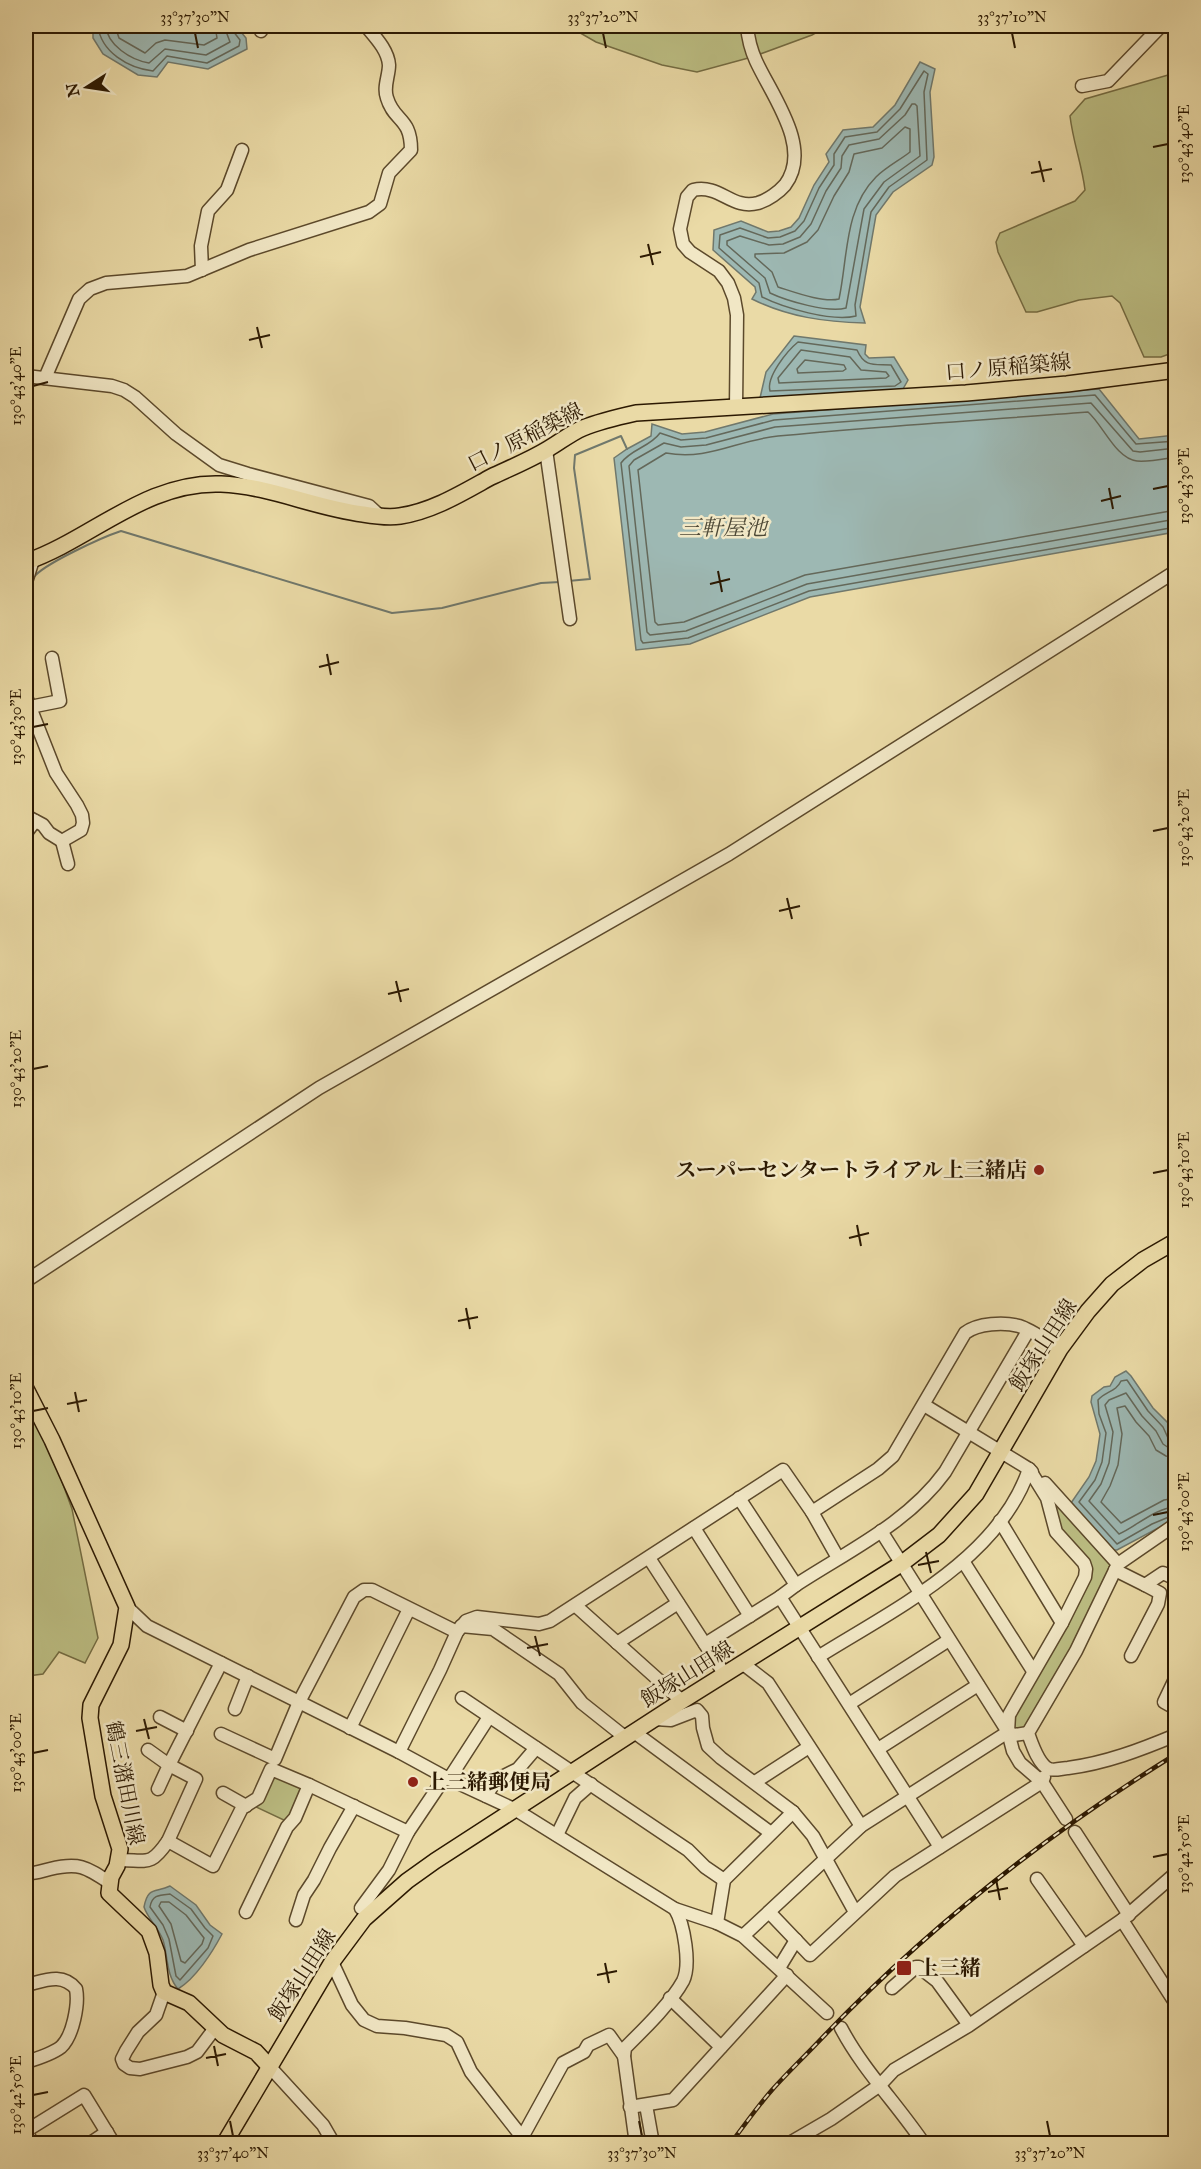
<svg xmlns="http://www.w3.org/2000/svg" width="1201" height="2169" font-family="'IM FELL Great Primer','Noto Serif JP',serif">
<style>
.green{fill:#bcbe83;stroke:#746c42;stroke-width:1.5}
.water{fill:#9db8b3;stroke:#70786c;stroke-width:1.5}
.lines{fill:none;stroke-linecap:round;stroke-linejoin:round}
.shore{stroke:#64685a;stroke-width:1.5}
.stream{stroke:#70786c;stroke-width:2}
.minor-casing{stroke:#5c492b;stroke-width:15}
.major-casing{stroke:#2c1902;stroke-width:18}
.minor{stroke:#f1e7c5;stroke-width:12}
.major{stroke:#eadaa6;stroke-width:15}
.rail-casing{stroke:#2c1902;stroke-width:4.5}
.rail{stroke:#f1e7c5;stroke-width:2;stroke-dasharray:7;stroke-linecap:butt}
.ticks{fill:none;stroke:#2c1902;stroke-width:2}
.poi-dot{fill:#8f2418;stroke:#f1e7c5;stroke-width:2}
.labels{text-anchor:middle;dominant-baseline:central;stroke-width:5;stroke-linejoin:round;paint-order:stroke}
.street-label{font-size:21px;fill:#2c1902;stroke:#f1e7c5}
.poi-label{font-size:21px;font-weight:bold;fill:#2c1902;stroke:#f1e7c5;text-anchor:start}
.water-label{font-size:22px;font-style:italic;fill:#4e4937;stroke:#f1e7c5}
.neatline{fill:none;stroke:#2c1902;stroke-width:2}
.ticks-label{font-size:15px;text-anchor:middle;fill:#2c1902}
</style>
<rect width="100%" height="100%" fill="#eadaa6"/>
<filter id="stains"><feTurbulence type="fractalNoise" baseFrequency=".00333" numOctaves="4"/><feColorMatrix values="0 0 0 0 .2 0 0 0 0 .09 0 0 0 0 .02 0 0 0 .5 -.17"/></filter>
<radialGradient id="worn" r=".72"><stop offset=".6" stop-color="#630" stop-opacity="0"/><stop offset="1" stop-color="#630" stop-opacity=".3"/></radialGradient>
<g class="green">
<polygon points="568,26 828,26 812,35 752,57 697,72 662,65 596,42"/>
<path d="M1175 73V352L1161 357H1144L1120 303 1112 296 1079 300 1037 312H1026L998 252 996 242 1000 233 1075 201 1085 190C1082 165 1073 142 1070 116L1085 99Z"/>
<polygon points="26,1403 57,1468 72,1509 98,1638 85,1663 59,1652 43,1674 28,1676 26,1674"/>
<polygon points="1056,1501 1112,1561 1113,1569 1082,1631 1025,1729 1014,1730 1011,1717 1090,1573 1059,1531 1052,1504"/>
<polygon points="272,1772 305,1787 288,1822 256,1807"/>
</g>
<g class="water">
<polygon points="93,26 236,26 246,38 247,49 208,69 168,62 157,77 138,75 103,54 93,38"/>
<path d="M920 62 935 69 930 92 934 157 932 165 893 192 876 215 860 307 865 323C825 322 788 317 752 299L756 292 755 287 713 250 714 230 741 221 768 232 779 231 791 227 799 218 814 185 829 162 826 154 843 130 873 127 895 105Z"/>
<polygon points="794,336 866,345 865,354 869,358 894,357 908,380 903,389 897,391 760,398 766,372"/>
<polygon points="1099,389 1139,439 1175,435 1175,532 810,597 690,644 636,650 614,458 627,449 651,436 652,424 682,434 705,432 773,414"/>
<polygon points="1126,1371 1131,1376 1153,1408 1168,1423 1175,1438 1175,1519 1117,1550 1113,1550 1071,1503 1089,1477 1096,1461 1100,1434 1091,1402 1092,1396 1104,1387 1110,1386 1115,1377"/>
<path d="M170 1886 196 1905 210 1925 222 1934C212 1953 195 1979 178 1989 166 1975 168 1956 163 1940 158 1927 148 1919 144 1907 148 1886 155 1893 170 1886Z"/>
</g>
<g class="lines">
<g class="shore">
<path d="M98 26C101 52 128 68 153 71L167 56 207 63 239 46 240 40 233 31 232 26"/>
<path d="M106 26C107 45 131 60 149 63L165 49 206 55 230 42 224 26"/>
<polyline points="115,26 119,38 145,53 156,43 165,40 204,45 217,38 215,26"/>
<path d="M924 71 928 74 924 92 927 160 889 187 871 212 855 305 856 316C832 322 784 308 762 297L759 283 719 248 720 235 740 228 768 238 780 237 795 231 804 221 819 188 834 165V154L845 137 877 132 900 109Z"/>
<path d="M912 104H915L917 106 920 156 884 182 864 209 846 308C828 313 787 301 770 293L765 278 727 245V241L740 236 769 245 783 244 800 237 811 224 826 191 841 168 842 156 849 145 879 139 905 115Z"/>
<path d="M905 127 910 129V152C900 160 886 167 876 177 844 209 848 257 839 299 823 303 794 292 778 287L772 272 755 257V254L784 253 807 242 818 230 834 196 849 172 854 154 882 148Z"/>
<path d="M798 342 857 350C865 368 874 364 891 365L901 382 895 386 770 391C766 377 787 351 798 342Z"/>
<polygon points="801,350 850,357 861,370 886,372 889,376 886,378 779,383 778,378"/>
<polygon points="805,360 844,365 846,369 843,371 798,373 797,369"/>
<path d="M1176 441 1136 444 1095 395 774 420 706 438 681 440 660 433C650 447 631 449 621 463L641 640 643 643 688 638 809 591 1176 527"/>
<polyline points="1176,448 1140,452 1133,451 1091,403 775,427 706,445 681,447 664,443 634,460 629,466 647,632 650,635 686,631 807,584 1176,519"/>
<path d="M1176 457C1163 459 1150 462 1137 461 1116 459 1103 425 1088 412 984 420 881 426 778 436 737 440 708 461 666 453L638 470 655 622 658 625 684 622 805 575 1176 510"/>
<path d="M1176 1441 1168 1438 1163 1427 1148 1411 1127 1380 1121 1381C1116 1392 1106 1391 1098 1400L1099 1414 1106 1433 1102 1462 1095 1480 1079 1502 1117 1544 1152 1524 1176 1514"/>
<path d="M1176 1449 1169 1448 1163 1444 1156 1431 1142 1416 1126 1393 1109 1400 1105 1405 1113 1432 1109 1463 1101 1484 1089 1501 1119 1534C1137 1526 1155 1508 1176 1507"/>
<polyline points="1176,1458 1166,1456 1156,1450 1149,1436 1136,1422 1125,1406 1117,1408 1122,1434 1118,1465 1110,1486 1101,1502 1121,1523 1164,1500 1176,1498"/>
<path d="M170 1894 191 1909 205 1928 213 1936 208 1948 180 1980 176 1976 169 1939 163 1925 150 1907C152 1895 159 1895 170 1894Z"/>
<polygon points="161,1902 169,1902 186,1915 204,1938 202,1944 185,1963 181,1961 171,1924 159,1906"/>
</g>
<g class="stream">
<path d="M33 578C43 564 103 537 121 531L392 613 442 608 541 583 560 582"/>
<polyline points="568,581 590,579 574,468 575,455 621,436 627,449"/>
<polyline points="26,602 31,583"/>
</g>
<g class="minor-casing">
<g id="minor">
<polyline points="261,31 262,26"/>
<polyline points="1082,86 1108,81 1161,26"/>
<polyline points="202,270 201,246 208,211 227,190 242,150"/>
<polyline points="26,376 112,386 124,390 135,397 176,434 219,465 248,474 369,506 381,517"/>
<path d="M45 378 79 299 90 289 106 283 187 276 249 250 369 212 380 204 389 173 411 150C411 117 394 122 387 98 383 87 389 76 389 65 388 50 375 37 366 26"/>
<path d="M736 407 737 315 734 298 728 283 719 271 690 252 683 244 680 229 687 197 693 190C721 184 731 210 758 203 768 200 779 192 785 185 813 148 772 96 756 61 751 50 748 38 747 26"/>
<polyline points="546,450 570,619"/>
<polyline points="26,582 33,560"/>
<polyline points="26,697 56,773 77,805 82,815 83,823 81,830 62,841 49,833 43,825 26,816"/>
<polyline points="30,707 60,701 52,658"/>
<polyline points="26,833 35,821"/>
<polyline points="62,841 68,864"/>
<polyline points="26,1281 319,1088 729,854 1176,571"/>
<polyline points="924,1405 1029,1469 1047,1498 1056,1532 1084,1563 1086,1569 1085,1577 1062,1623 1009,1715 1008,1732 1013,1751 1020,1763 1042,1782 1066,1819"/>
<polyline points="1045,1483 1118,1564"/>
<polyline points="739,1498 796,1585 780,1597 940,1847"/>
<polyline points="812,1512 838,1558"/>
<polyline points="1000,1521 1062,1623"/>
<path d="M1176 1524 1118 1564 1076 1651 1028 1733C1032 1744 1038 1764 1049 1769 1055 1771 1063 1768 1068 1768 1106 1763 1140 1750 1176 1735"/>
<polyline points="694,1528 750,1616"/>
<polyline points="881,1531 1008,1732 1014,1735 1028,1733"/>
<polyline points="649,1558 725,1675"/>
<polyline points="963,1561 1033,1671"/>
<polyline points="1115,1570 1145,1585 1163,1573 1176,1579"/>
<path d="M796 1585C848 1551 908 1523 945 1472L1028 1331"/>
<polyline points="576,1606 682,1701"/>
<polyline points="127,1607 147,1626 399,1752 445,1777 516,1810 675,1909 717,1923 743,1936 827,2013"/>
<polyline points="461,1626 493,1629 559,1674 582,1703 626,1738"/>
<polyline points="617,1643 678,1603"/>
<polyline points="705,1644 780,1597"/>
<polyline points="1131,1656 1158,1604 1160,1593 1145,1585"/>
<path d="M818 1657C893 1610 999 1559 1029 1469L1032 1472"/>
<polyline points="742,1663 768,1683 861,1826"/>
<polyline points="1176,1677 1164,1702 1173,1707 1176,1706"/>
<polyline points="462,1698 688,1850 705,1867 724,1880"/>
<polyline points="849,1704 949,1640"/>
<polyline points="235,1709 248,1676"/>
<polyline points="160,1717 187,1731"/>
<polyline points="655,1719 671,1720 697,1710 702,1716 703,1728 708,1746 721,1758 793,1812 813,1836 855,1912"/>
<polyline points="350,1728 409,1609"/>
<polyline points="634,1732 771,1833"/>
<polyline points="221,1734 275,1759 299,1702 354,1597 364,1590 372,1590 457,1632"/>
<polyline points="878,1749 978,1685"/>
<polyline points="148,1750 169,1765 158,1789"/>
<path d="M399 1752 440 1670 457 1632 466 1621 477 1617 539 1624 550 1621 783 1470 812 1512 878 1469 893 1456 965 1333C978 1323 1004 1322 1019 1326 1032 1330 1049 1343 1060 1349"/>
<polyline points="449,1779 489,1717"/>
<polyline points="755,1782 809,1747"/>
<polyline points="223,1793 246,1806"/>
<polyline points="486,1796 496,1780 518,1769 536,1748"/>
<polyline points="1075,1832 1129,1915"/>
<polyline points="557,1835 575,1798 591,1784"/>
<polyline points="168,1841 196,1779 169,1765 221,1663"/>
<path d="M119 1860C148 1860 150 1867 168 1841L213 1866 242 1808 258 1798 271 1769 309 1785 408 1832 445 1777"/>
<path d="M26 1873C34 1874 41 1871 50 1869 79 1862 86 1867 110 1883"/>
<polyline points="1037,1879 1084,1946"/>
<polyline points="361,1908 389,1870 408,1832"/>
<polyline points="246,1912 287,1827 295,1818 309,1785"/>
<polyline points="769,1912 810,1955 895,1876 1042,1782 1044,1777"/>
<polyline points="296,1920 304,1895 314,1880 330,1848 354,1806"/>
<polyline points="1122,1920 1176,2004"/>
<polyline points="717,1923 724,1880 793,1812"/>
<polyline points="743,1936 861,1826 1008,1732"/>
<polyline points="332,1962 352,2005 364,2020 377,2026 405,2028 446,2035 457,2042 471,2072 522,2137"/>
<polyline points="779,1968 796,1940"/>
<path d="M26 1985C44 1981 62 1972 76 1989 79 2004 73 2036 61 2047 52 2054 36 2059 26 2062"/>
<polyline points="892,1988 916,1967 919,1967 937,1981 969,2025"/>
<polyline points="164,1992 156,2015 138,2032 126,2051 122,2059 124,2064 130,2068 140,2069 187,2057 197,2052 215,2028"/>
<polyline points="670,1998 721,2047"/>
<path d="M841 2028C863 2070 898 2105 924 2144"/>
<polyline points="269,2066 323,2125 334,2144"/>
<polyline points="646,2105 653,2144"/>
<polyline points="630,2107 673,2100 787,1975"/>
<polyline points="26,2131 84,2095 114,2144"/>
<polyline points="26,2131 33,2144"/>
<polyline points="519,2143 563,2063 584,2052 588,2045 609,2035 624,2056"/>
<polyline points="89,2144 107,2132"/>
<path d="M636 2144 624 2056 625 2048C643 2030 671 2003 683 1981 691 1965 684 1924 675 1909"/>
<polyline points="788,2144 831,2119 880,2085 894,2070 968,2026 1122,1920 1176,1873"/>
</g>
</g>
<g class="major-casing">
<g id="major">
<path d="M26 562C92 539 146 481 221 484 270 486 315 508 363 514 375 516 388 518 400 516 433 511 462 493 491 477 510 468 530 460 548 449 560 442 571 433 583 428 600 421 618 417 636 413L966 393 1067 384 1176 370"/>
<polyline points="26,1389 52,1440 127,1607 121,1645 91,1705 90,1718 103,1796 120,1849 117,1866 111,1877 109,1893 149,1931 157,1953 161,1985 164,1992 189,2003 223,2035 256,2052 269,2066"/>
<polyline points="224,2144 332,1962 364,1919 407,1881 435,1861 682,1701 901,1564 939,1535 976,1494 1060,1349 1088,1311 1112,1284 1143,1260 1176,1241"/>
</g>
</g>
<use href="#minor" class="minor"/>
<use href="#major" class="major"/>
<g class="rail-casing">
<path id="rail" d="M730 2144C744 2126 757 2107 772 2090 788 2072 806 2055 822 2038 927 1928 1047 1834 1176 1754"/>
</g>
<use href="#rail" class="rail"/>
</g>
<path class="ticks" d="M195 33 198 48M603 33 606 48M1012 33 1015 48M1153 147 1168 144M1039 161 1044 182M1031 173 1052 169M648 244 653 265M640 257 661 252M257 327 262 348M249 340 270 335M33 386 48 382M1109 488 1113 509M1153 489 1168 486M1101 501 1121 496M718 571 722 592M710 584 730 579M327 654 331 675M319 667 339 662M33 727 48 724M1153 831 1168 828M787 898 792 919M779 911 800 906M396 981 401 1002M388 994 409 989M33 1069 48 1066M1153 1173 1168 1170M857 1225 861 1246M849 1238 869 1233M466 1308 470 1329M458 1321 478 1317M75 1392 79 1412M67 1404 87 1400M33 1411 48 1408M1153 1515 1168 1512M926 1552 931 1573M918 1565 939 1561M535 1636 540 1656M527 1648 548 1644M144 1719 149 1739M136 1731 157 1727M33 1753 48 1750M1153 1857 1168 1854M996 1879 1000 1900M988 1892 1008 1888M605 1963 609 1983M597 1975 617 1971M214 2046 218 2066M206 2058 226 2054M33 2095 48 2092M230 2121 233 2136M639 2121 642 2136M1047 2121 1050 2136"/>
<g class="poi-dot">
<circle cx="1039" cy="1170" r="6"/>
<circle cx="413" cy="1782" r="6"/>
<rect x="896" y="1960" width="16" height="16" rx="3"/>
</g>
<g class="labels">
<g class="street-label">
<text transform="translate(1008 367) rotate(-5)">口ノ原稲築線</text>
<text transform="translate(525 437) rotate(-27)">口ノ原稲築線</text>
<text transform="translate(1043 1345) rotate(-57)">飯塚山田線</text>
<text transform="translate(687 1674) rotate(-32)">飯塚山田線</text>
<text transform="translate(125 1783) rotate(79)">鶴三潴田川線</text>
<text transform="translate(302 1975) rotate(-57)">飯塚山田線</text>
</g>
<g class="poi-label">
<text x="1027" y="1170" text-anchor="end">スーパーセンタートライアル上三緒店</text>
<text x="425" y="1782">上三緒郵便局</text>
<text x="918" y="1968">上三緒</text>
</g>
<g class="water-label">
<text x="723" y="527">三軒屋池</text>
</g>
</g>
<rect width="1201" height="2169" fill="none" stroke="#eadaa6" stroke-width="66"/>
<g transform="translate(87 87) rotate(258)" stroke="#f1e7c5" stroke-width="4.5" paint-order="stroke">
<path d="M0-4.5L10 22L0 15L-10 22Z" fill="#2c1902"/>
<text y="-9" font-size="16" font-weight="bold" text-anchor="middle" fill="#2c1902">N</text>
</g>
<rect x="33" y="33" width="1135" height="2103" class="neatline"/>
<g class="ticks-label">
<text x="195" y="22">33°37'30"N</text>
<text x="603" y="22">33°37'20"N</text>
<text x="1012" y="22">33°37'10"N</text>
<text transform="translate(1184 144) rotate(-90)" y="5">130°43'40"E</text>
<text transform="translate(16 386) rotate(-90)" y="5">130°43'40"E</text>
<text transform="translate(1184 486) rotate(-90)" y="5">130°43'30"E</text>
<text transform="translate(16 727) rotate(-90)" y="5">130°43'30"E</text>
<text transform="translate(1184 828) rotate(-90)" y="5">130°43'20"E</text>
<text transform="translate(16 1069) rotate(-90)" y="5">130°43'20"E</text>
<text transform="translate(1184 1170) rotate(-90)" y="5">130°43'10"E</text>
<text transform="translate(16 1411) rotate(-90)" y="5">130°43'10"E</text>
<text transform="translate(1184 1512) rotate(-90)" y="5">130°43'00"E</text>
<text transform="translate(16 1753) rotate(-90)" y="5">130°43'00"E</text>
<text transform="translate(1184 1854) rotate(-90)" y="5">130°42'50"E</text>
<text transform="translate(16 2095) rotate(-90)" y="5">130°42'50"E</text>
<text x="233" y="2158">33°37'40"N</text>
<text x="642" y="2158">33°37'30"N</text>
<text x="1050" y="2158">33°37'20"N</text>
</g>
<rect width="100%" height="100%" filter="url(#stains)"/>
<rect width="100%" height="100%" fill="url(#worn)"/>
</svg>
